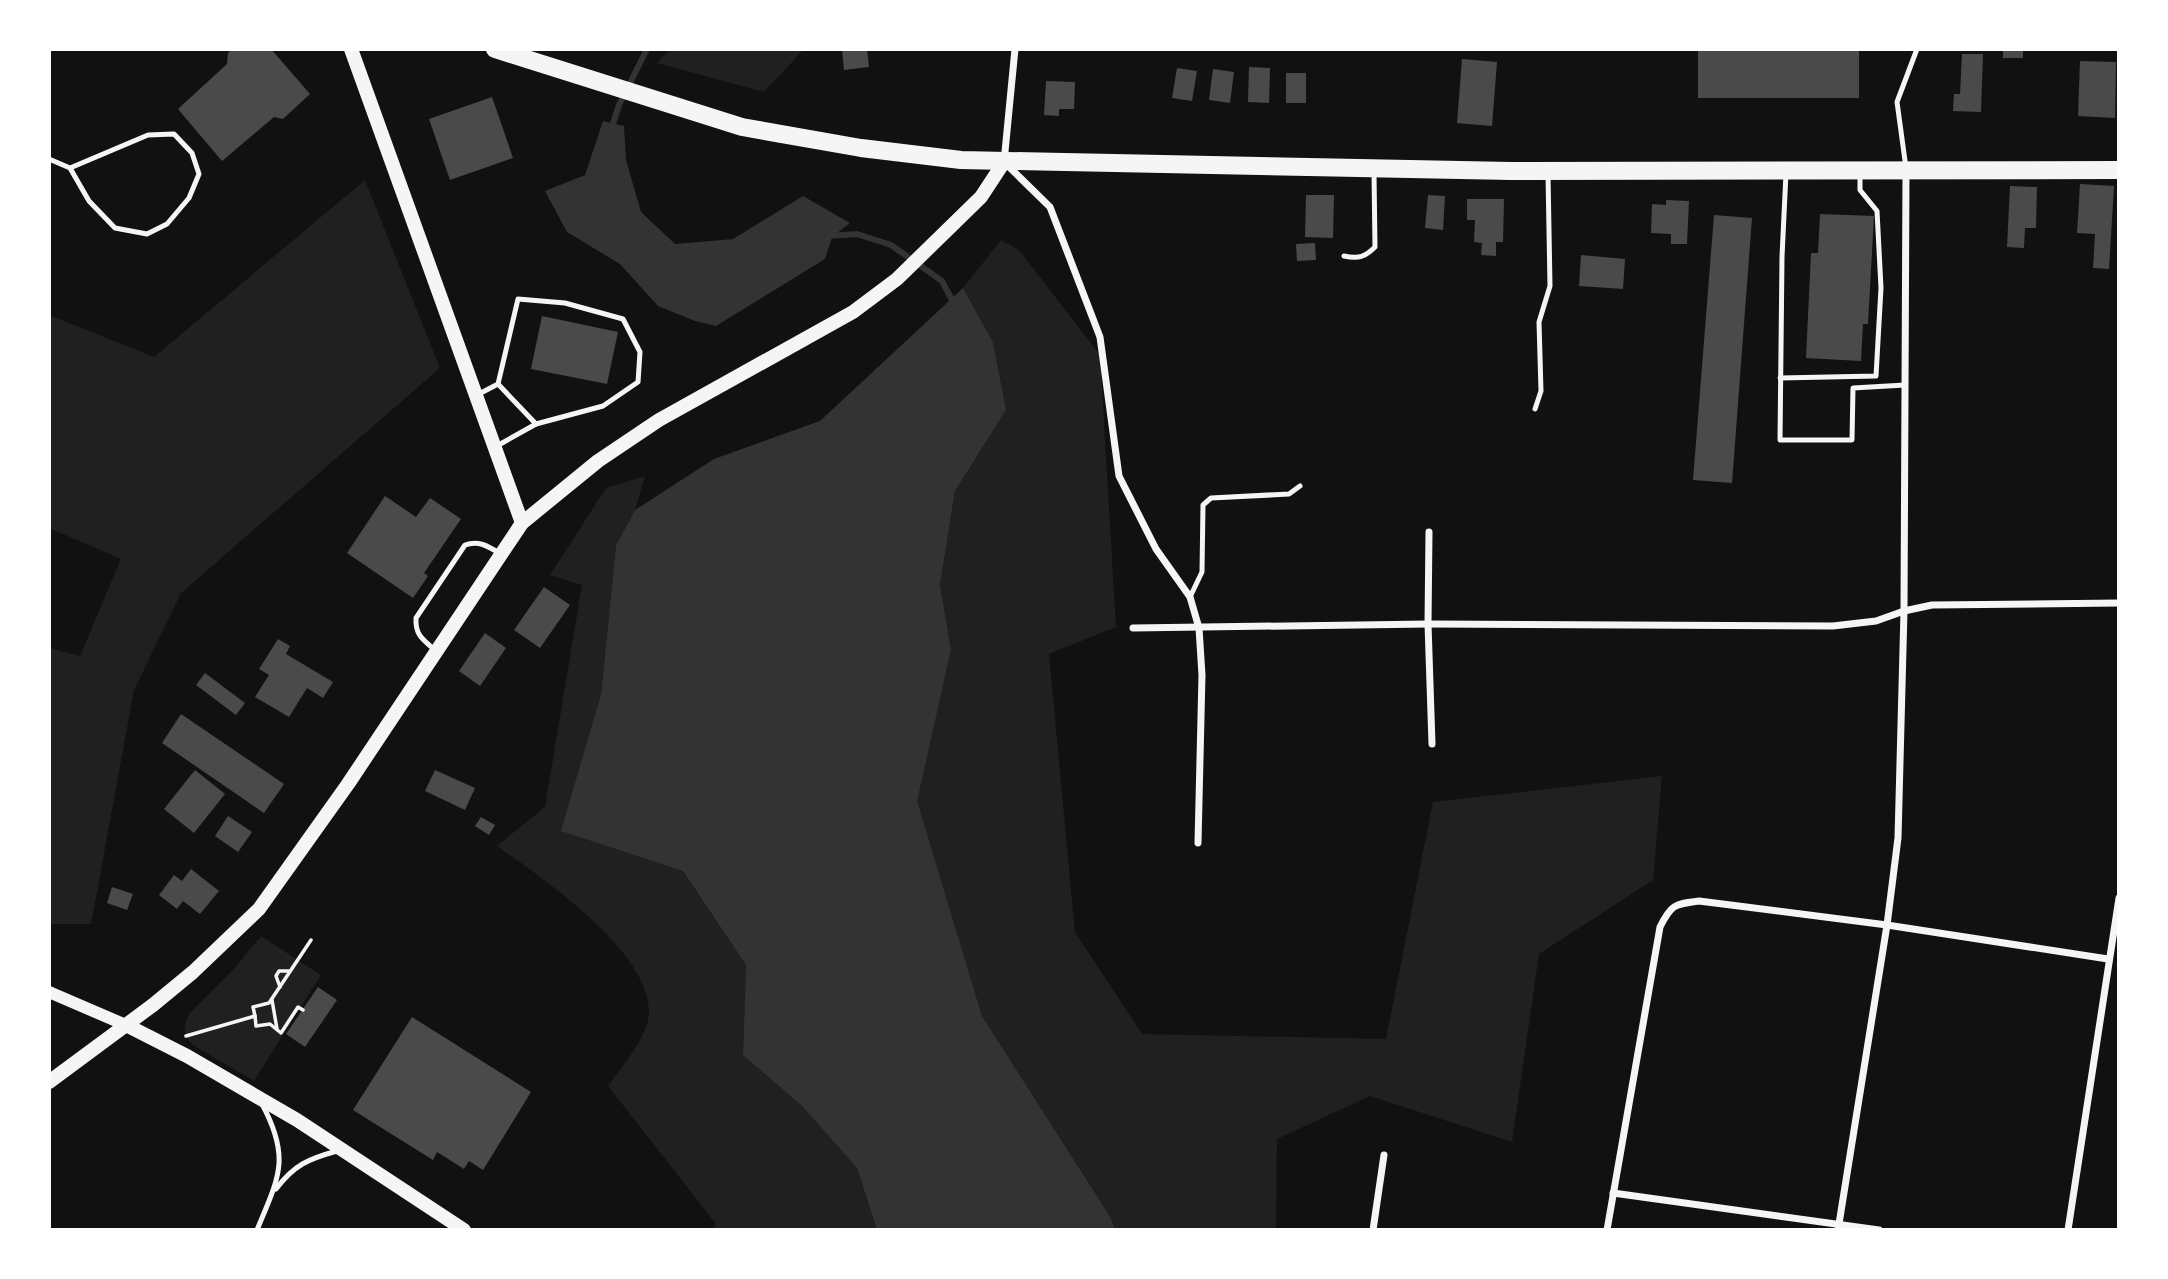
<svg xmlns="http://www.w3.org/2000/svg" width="2168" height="1279" font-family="'Alegreya Sans',sans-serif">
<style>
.green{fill:#202020}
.water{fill:#333}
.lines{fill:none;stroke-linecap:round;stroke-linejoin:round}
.stream{stroke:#333;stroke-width:6}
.building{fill:#4a4a4a}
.path{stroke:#f5f5f5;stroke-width:3.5}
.service{stroke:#f5f5f5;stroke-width:5}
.minor{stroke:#f5f5f5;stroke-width:7}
.tertiary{stroke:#f5f5f5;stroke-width:12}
.secondary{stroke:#f5f5f5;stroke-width:14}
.primary{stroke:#f5f5f5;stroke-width:18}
</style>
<rect width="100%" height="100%" fill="#111"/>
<g class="green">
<polygon points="670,49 804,49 764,92 657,63"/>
<polygon points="365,180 440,368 181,593 134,690 91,924 49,924 49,648 80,656 121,559 49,528 49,315 154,357"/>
<polygon points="1001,240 1019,250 1100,355 1116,627 1049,654 1075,932 1142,1034 1386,1039 1433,802 1662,776 1653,880 1539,954 1512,1142 1370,1096 1277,1139 1276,1230 1115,1230 1111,1218 982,1016 916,801 951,650 940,585 955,491 1006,410 993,342 963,288"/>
<path d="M645 476 635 510 616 545 601 694 562 831 683 871 746 965 743 1055 802 1106 857 1168 877 1230H714L716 1224 608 1086C621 1068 638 1048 646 1027 670 964 541 877 497 846L545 807 582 585 550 575 606 488Z"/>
<path d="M261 936 321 975 254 1081 193 1045C183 1035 183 1024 190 1013L232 971Z"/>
</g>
<g class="water">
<polygon points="603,121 624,126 626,160 641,212 675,244 733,239 803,196 850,223 832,237 825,259 716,326 695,321 658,306 620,264 567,232 545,191 585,175"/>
<polygon points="963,288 993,342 1006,410 955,491 940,585 951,650 917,801 982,1016 1111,1218 1115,1230 877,1230 857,1168 802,1106 743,1055 746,965 683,871 561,831 601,694 616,545 635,510 714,459 820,421"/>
</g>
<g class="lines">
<g class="stream">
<polyline points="611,130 619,105 647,49"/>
<polyline points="827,236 857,234 891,245 942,281 954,304"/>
</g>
</g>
<g class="building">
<polygon points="233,49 271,49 310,94 283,119 274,117 222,161 178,109 227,64 228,53"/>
<polygon points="842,49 867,49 869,67 844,70"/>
<rect x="1698" y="49" width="161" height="49"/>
<rect x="2003" y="49" width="20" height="9"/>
<polygon points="1962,54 1983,54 1981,112 1953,111 1954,94 1960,94"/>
<polygon points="1462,59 1497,62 1492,126 1457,123"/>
<polygon points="2080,61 2116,62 2115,118 2078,116"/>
<polygon points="1249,67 1270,68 1269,103 1248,102"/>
<polygon points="1177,68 1197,71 1192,101 1172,98"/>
<polygon points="1213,69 1234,72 1230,103 1209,100"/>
<rect x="1286" y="73" width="20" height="30"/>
<polygon points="1046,81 1075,82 1074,109 1059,109 1059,116 1044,115"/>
<polygon points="492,97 513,158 450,180 429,119"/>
<polygon points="2080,184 2114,186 2109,269 2093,268 2095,234 2077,233"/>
<polygon points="2010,186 2037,187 2036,228 2025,228 2024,248 2007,247"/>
<polygon points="1306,195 1334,195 1333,238 1305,237"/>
<polygon points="1428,195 1445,196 1443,230 1425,228"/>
<polygon points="1467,199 1504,199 1503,242 1496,242 1496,256 1481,255 1482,243 1474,242 1475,220 1467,220"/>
<polygon points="1666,200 1689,201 1687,244 1671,244 1671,234 1651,233 1652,204 1666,205"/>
<polygon points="1820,214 1874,216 1868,324 1863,324 1861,361 1806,358 1811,253 1818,253"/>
<polygon points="1714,215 1752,218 1732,483 1693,480"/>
<polygon points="1315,243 1316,260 1297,261 1296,244"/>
<polygon points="1581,255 1625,259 1623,289 1579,286"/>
<polygon points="542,316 618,332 607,384 531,369"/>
<polygon points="385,496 416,517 430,498 461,519 424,573 428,576 413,598 347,553"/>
<polygon points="544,587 570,605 540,648 514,630"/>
<polygon points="485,633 506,648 480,686 459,671"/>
<polygon points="278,639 290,646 286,654 333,682 323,698 307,688 289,717 255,697 269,675 259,669"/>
<polygon points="205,673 245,703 236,715 196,685"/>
<polygon points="181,714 284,784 264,813 162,743"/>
<polygon points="195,770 225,794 194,833 164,809"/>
<polygon points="435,770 475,788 465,810 425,791"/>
<polygon points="228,816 252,832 238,852 215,836"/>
<polygon points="481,817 495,825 489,835 475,826"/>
<polygon points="191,869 219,891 200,914 183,901 177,909 159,895 174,875 182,881"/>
<polygon points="112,887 133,894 127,910 107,903"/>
<polygon points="318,987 337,1000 305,1047 286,1034"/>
<polygon points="412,1017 531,1092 483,1170 469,1161 464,1169 437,1152 433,1160 353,1110"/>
</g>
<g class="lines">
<g class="path">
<polyline points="280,987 276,976 279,971 290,971"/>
<polyline points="272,1000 277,1029"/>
<polyline points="255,1016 256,1026 270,1024 281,1033 298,1007 303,1010"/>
<polyline points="186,1036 255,1016 253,1007 269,1003 311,940"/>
</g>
<g class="service">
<polyline points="49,159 70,168 89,201 115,228 147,234 167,224 189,198 199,174 192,153 174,134 148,135 70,168"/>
<polyline points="1906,168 1897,102 1917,49"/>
<polyline points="1786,173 1782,257 1780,440 1852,440 1853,388 1905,385"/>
<path d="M1344 256C1359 259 1365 257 1375 247L1374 173"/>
<polyline points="1780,378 1876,376 1881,288 1877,211 1860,190 1860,173"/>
<polyline points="498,384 536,424"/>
<polyline points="477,395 498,384 518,299 565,303 623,319 640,352 638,382 603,406 536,424 495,447"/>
<polyline points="1535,409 1541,391 1539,322 1550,286 1548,174"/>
<polyline points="1190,597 1202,572 1203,505 1211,498 1289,494 1300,486"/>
<path d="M435 650C423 640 415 635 416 618L465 545C478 540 488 546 499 553"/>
<path d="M276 1189C294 1165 308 1159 337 1151"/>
<path d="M257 1230C279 1177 291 1158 262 1104"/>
</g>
<g class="minor">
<polyline points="1015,49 1004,162 1050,207 1100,337 1119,476 1156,549 1190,597 1199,628 1202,675 1198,843"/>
<polyline points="1429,532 1428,624 1432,744"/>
<polyline points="1133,628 1428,624 1833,626 1876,621 1904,611 1932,605 2119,603"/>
<polyline points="1613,1193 1879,1230"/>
<polyline points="1373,1230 1384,1155"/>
<path d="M1607 1230 1660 927C1671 905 1674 904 1699 901L1887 925 2108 959"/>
<polyline points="1838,1230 1887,925 1898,838 1904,611 1906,171"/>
<polyline points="2068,1230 2119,898"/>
</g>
<polyline class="tertiary" points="49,992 128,1026"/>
<g class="secondary">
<polyline points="351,49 522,523"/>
<polyline points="128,1026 187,1056 297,1120 464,1230"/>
<polyline points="49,1082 153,1005 193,972 259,909 348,784 522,523 598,461 659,420 853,312 897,279 981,197 1004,162"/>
</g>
<polyline class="primary" points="495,49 742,127 861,148 961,160 1511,171 2119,170"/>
</g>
<rect width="2168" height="1279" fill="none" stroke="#ffffff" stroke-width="102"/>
</svg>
